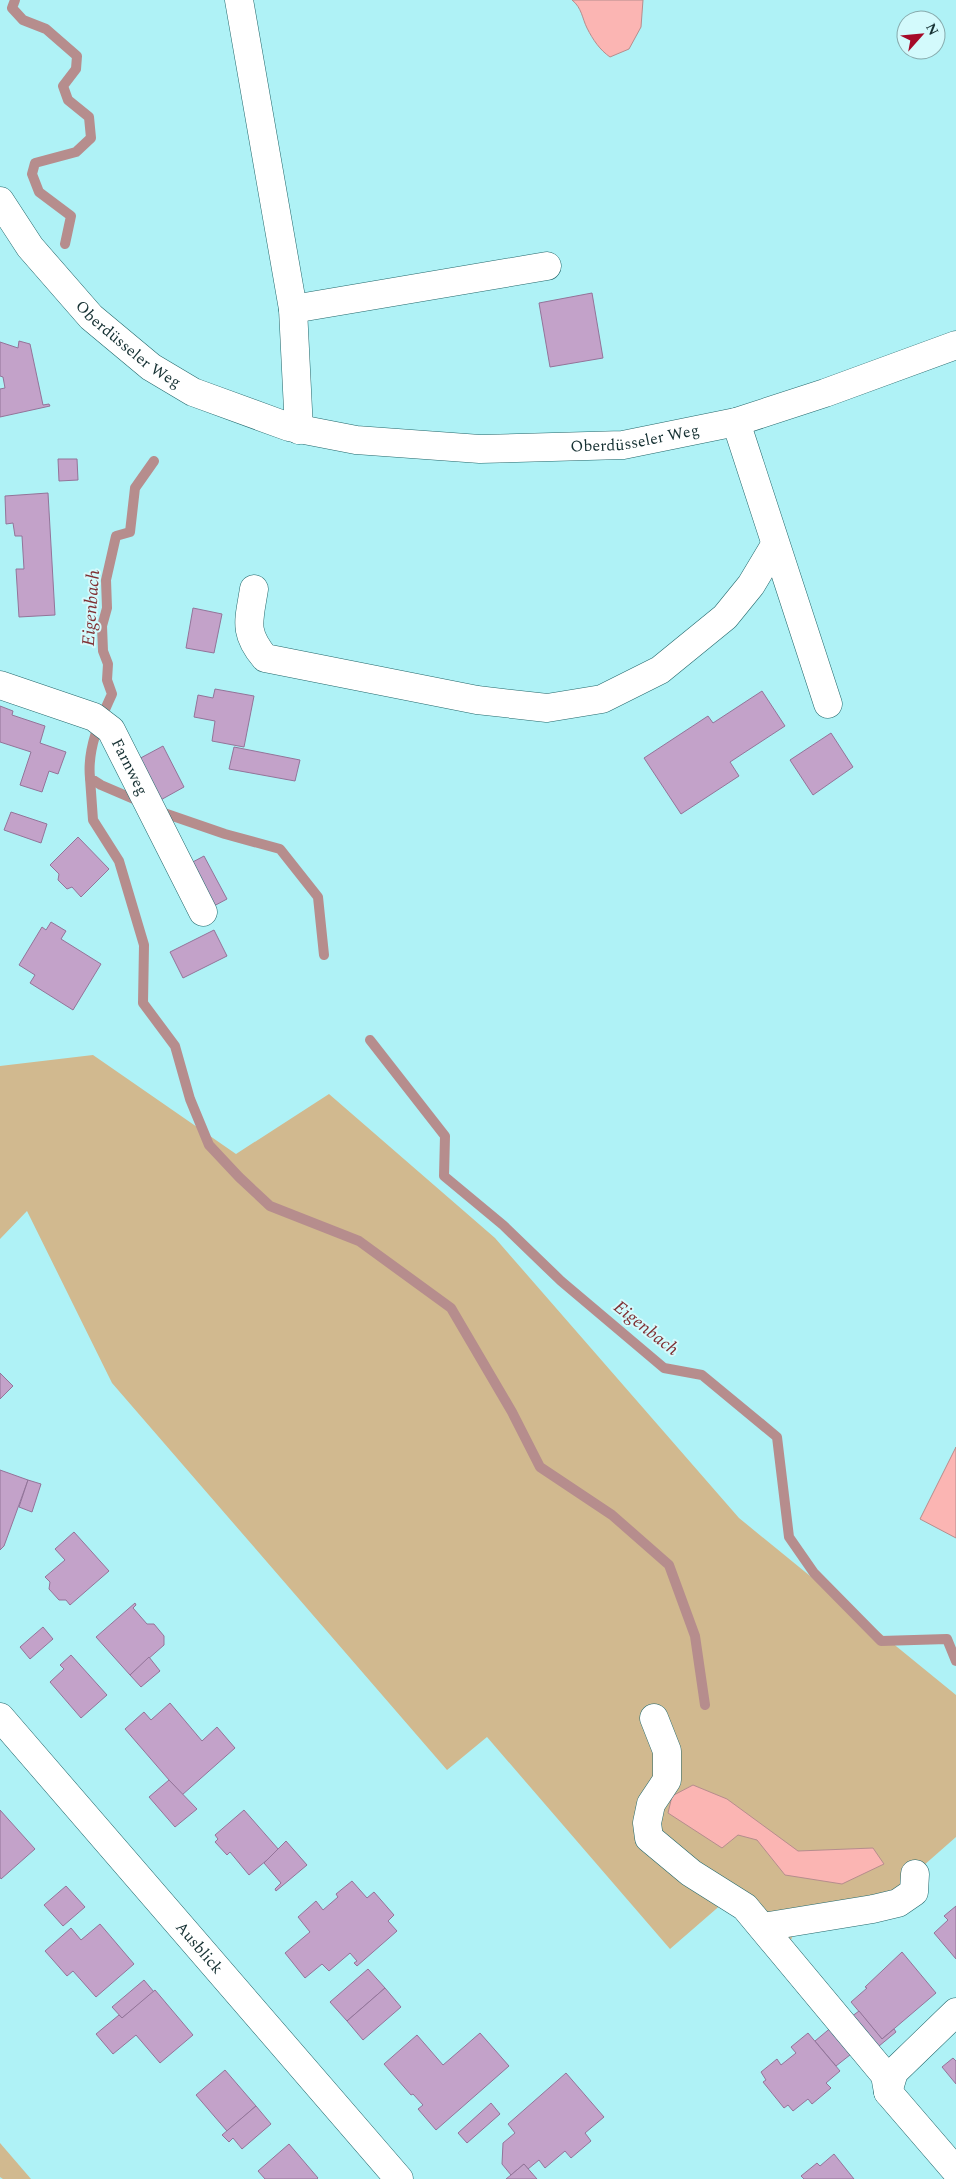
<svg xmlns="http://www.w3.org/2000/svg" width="956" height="2179" font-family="Spectral,serif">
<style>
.green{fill:#d1b98f}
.water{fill:#fbb5b3;stroke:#b68d8d}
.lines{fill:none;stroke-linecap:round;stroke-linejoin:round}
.stream{stroke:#b68d8d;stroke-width:10}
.building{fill:#c3a2c9;stroke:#937499}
.minor-casing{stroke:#23676b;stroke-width:29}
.minor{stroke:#fff;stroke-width:28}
.labels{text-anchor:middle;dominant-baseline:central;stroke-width:4;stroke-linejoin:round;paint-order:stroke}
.street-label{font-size:16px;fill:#163133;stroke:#d3fafc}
.water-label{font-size:18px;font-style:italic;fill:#7f2f32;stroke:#d3fafc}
</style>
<rect width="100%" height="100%" fill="#aff2f6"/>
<g class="green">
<polygon points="93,1055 236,1154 329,1094 495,1238 739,1518 956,1695 956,1837 923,1866 923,1887 796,1929 790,1942 723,1903 670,1949 487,1737 447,1770 112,1383 27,1211 0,1239 0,1066"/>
<polygon points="0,2143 31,2179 3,2179 0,2177"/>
</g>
<g class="water">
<path d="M572 0H643L641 27 629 49 610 57C600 50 593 40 587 28 582 18 582 8 572 0Z"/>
<polygon points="956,1447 956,1538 920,1519"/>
<polygon points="693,1785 727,1799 798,1851 873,1848 884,1864 842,1884 785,1875 757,1840 738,1835 722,1848 668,1813 672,1796"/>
</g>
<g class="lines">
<g class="stream">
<polyline points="15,0 12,8 23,20 46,29 77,56 76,69 63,86 68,100 89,117 91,138 76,152 35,163 32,174 39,192 71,216 65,244"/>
<polyline points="90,778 93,820 119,861 144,945 143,1003 175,1046 190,1099 209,1145 239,1177 270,1206 359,1241 451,1308 512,1412 540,1467 612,1515 669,1565 695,1636 705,1705"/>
<path d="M136 800 101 785 90 778C87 748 100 720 112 694L107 680 108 664 103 651 102 626 107 608 106 580 116 536 130 532 135 488 154 461"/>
<polyline points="164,813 225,834 280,849 318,897 324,955"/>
<polyline points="370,1040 445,1136 444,1176 503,1225 561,1281 664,1368 702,1375 777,1437 789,1537 814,1573 881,1641 947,1639 956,1661"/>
</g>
</g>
<g class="building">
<polygon points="592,293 603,358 550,367 539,303"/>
<polygon points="19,341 30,344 43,405 49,404 50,406 0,417 0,389 5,388 3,377 0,376 0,342 18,348"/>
<polygon points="58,459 77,459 78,480 59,481"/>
<polygon points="48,493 55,615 19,617 16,569 24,569 22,536 15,536 13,523 6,524 5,496"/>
<polygon points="193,608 222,614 214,653 186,648"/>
<polygon points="215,689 254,696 244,747 212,741 215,721 194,717 198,695 213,698"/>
<polygon points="762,691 785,726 730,762 739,776 681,814 644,758 708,716 713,723"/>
<polygon points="0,706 13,711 12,715 45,726 40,743 66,752 58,774 49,771 42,792 20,785 31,752 0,742"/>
<polygon points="831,733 853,767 813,795 790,760"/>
<polygon points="163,746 184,787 157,802 135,761"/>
<polygon points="234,747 300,760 295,781 229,769"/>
<polygon points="11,812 47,824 41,843 4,830"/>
<polygon points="78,837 109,869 81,897 72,887 67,889 58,880 59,874 50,865"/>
<polygon points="204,856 227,899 212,907 189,864"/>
<polygon points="51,922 66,931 61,939 101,964 73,1010 30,983 35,975 19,965 42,927 46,930"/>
<polygon points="214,930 227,956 183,978 170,952"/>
<polygon points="0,1373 13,1386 0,1399"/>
<polygon points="0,1470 28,1480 4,1546 0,1550"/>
<polygon points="28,1480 41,1484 32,1512 19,1507"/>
<polygon points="74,1532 109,1571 70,1605 66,1600 59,1600 49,1589 50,1582 45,1577 65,1560 55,1549"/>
<polygon points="135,1603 136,1605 133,1608 147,1624 154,1624 164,1636 164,1645 130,1675 96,1637"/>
<polygon points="43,1627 53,1639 30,1659 20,1647"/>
<polygon points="71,1655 107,1695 81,1718 50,1682 64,1669 60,1665"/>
<polygon points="149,1657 160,1671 141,1687 130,1675"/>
<polygon points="170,1703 202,1741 217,1727 235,1748 182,1795 125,1729 144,1712 151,1720"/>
<polygon points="169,1780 197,1809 175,1827 149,1797"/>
<polygon points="0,1810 35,1849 1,1879 0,1877"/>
<polygon points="244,1810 279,1850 249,1875 230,1852 227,1855 215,1842 218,1839 215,1835"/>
<polygon points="286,1841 307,1865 276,1891 275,1889 281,1883 264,1863"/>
<polygon points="352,1881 367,1898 374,1892 394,1915 388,1921 397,1931 357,1966 354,1963 357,1961 350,1953 329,1971 322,1964 305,1978 285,1953 310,1932 298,1917 316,1901 323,1910 338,1897 336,1894"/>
<polygon points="66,1886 85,1907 63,1926 44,1905"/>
<polygon points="956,1906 956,1959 934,1933 948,1920 944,1916"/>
<polygon points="100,1924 134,1964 96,1997 73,1971 67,1976 45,1951 71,1928 81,1940"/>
<polygon points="902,1952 936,1993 882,2039 851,2002 867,1988 865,1987"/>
<polygon points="368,1969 385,1988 347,2021 330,2002"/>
<polygon points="144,1980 154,1992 122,2018 112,2007"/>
<polygon points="385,1988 401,2007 363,2040 347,2021"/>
<polygon points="155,1990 193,2035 160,2063 136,2035 113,2054 96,2034 119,2015 122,2018"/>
<polygon points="859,2011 882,2039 894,2029 896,2032 873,2051 847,2020"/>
<polygon points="833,2026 855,2051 836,2066 815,2041"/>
<polygon points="480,2033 509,2066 436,2130 418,2109 423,2105 413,2094 411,2095 384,2064 417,2035 443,2065"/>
<polygon points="808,2033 840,2071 826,2083 831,2088 812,2104 808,2099 793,2111 788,2105 784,2108 763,2082 766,2080 761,2072 777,2059 781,2065 796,2053 791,2047"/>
<polygon points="953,2058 956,2061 956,2084 942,2067"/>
<polygon points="225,2070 256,2106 227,2131 196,2095"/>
<polygon points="566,2073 604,2117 585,2133 591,2141 571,2158 565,2151 545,2168 539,2160 528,2169 524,2164 511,2175 502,2164 503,2143 515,2133 508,2124"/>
<polygon points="491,2103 500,2114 467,2143 458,2133"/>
<polygon points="256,2106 271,2124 242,2149 233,2138 229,2142 222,2135"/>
<polygon points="289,2144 318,2178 317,2179 265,2179 258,2171"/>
<polygon points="834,2154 854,2179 804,2179 801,2176 817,2163 820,2166"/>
<polygon points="524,2164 537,2179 506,2179 511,2175"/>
</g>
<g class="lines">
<g class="minor-casing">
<g id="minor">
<polyline points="239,0 293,309 299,430"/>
<path id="s1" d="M0 201 30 247 91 317 151 367 193 392 289 427 356 440 480 449 623 445 736 422 825 393 956 345"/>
<polyline points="293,309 547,266"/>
<polyline points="736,422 828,704"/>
<path d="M254 589C249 621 243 632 265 658L477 700 547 708 602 699 660 670 725 617 751 585 775 545"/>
<path id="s2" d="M0 685 94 717 111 730 203 912"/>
<path id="s3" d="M0 1717 399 2179"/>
<polyline points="654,1718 667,1751 667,1780 651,1804 647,1823 649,1838 691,1873 745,1907 885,2075 888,2092 956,2171"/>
<polyline points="763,1927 873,1909 898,1903 914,1892 915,1874"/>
<polyline points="888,2092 894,2072 956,2012"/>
</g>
</g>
<use href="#minor" class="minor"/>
</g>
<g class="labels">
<g class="street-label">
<text stroke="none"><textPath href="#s1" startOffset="194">Oberdüsseler Weg</textPath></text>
<text stroke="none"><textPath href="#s1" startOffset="725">Oberdüsseler Weg</textPath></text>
<text stroke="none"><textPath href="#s2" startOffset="162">Farnweg</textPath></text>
<text stroke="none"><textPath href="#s3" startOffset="305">Ausblick</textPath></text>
</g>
<g class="water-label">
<text transform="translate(91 608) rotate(-86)">Eigenbach</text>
<text transform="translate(646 1328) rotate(38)">Eigenbach</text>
</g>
</g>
<g transform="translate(921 35) rotate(63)"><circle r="24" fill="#d3fafc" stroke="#87aaac"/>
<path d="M0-4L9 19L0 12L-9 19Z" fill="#a50a28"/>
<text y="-8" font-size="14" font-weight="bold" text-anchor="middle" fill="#163133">N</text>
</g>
</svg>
